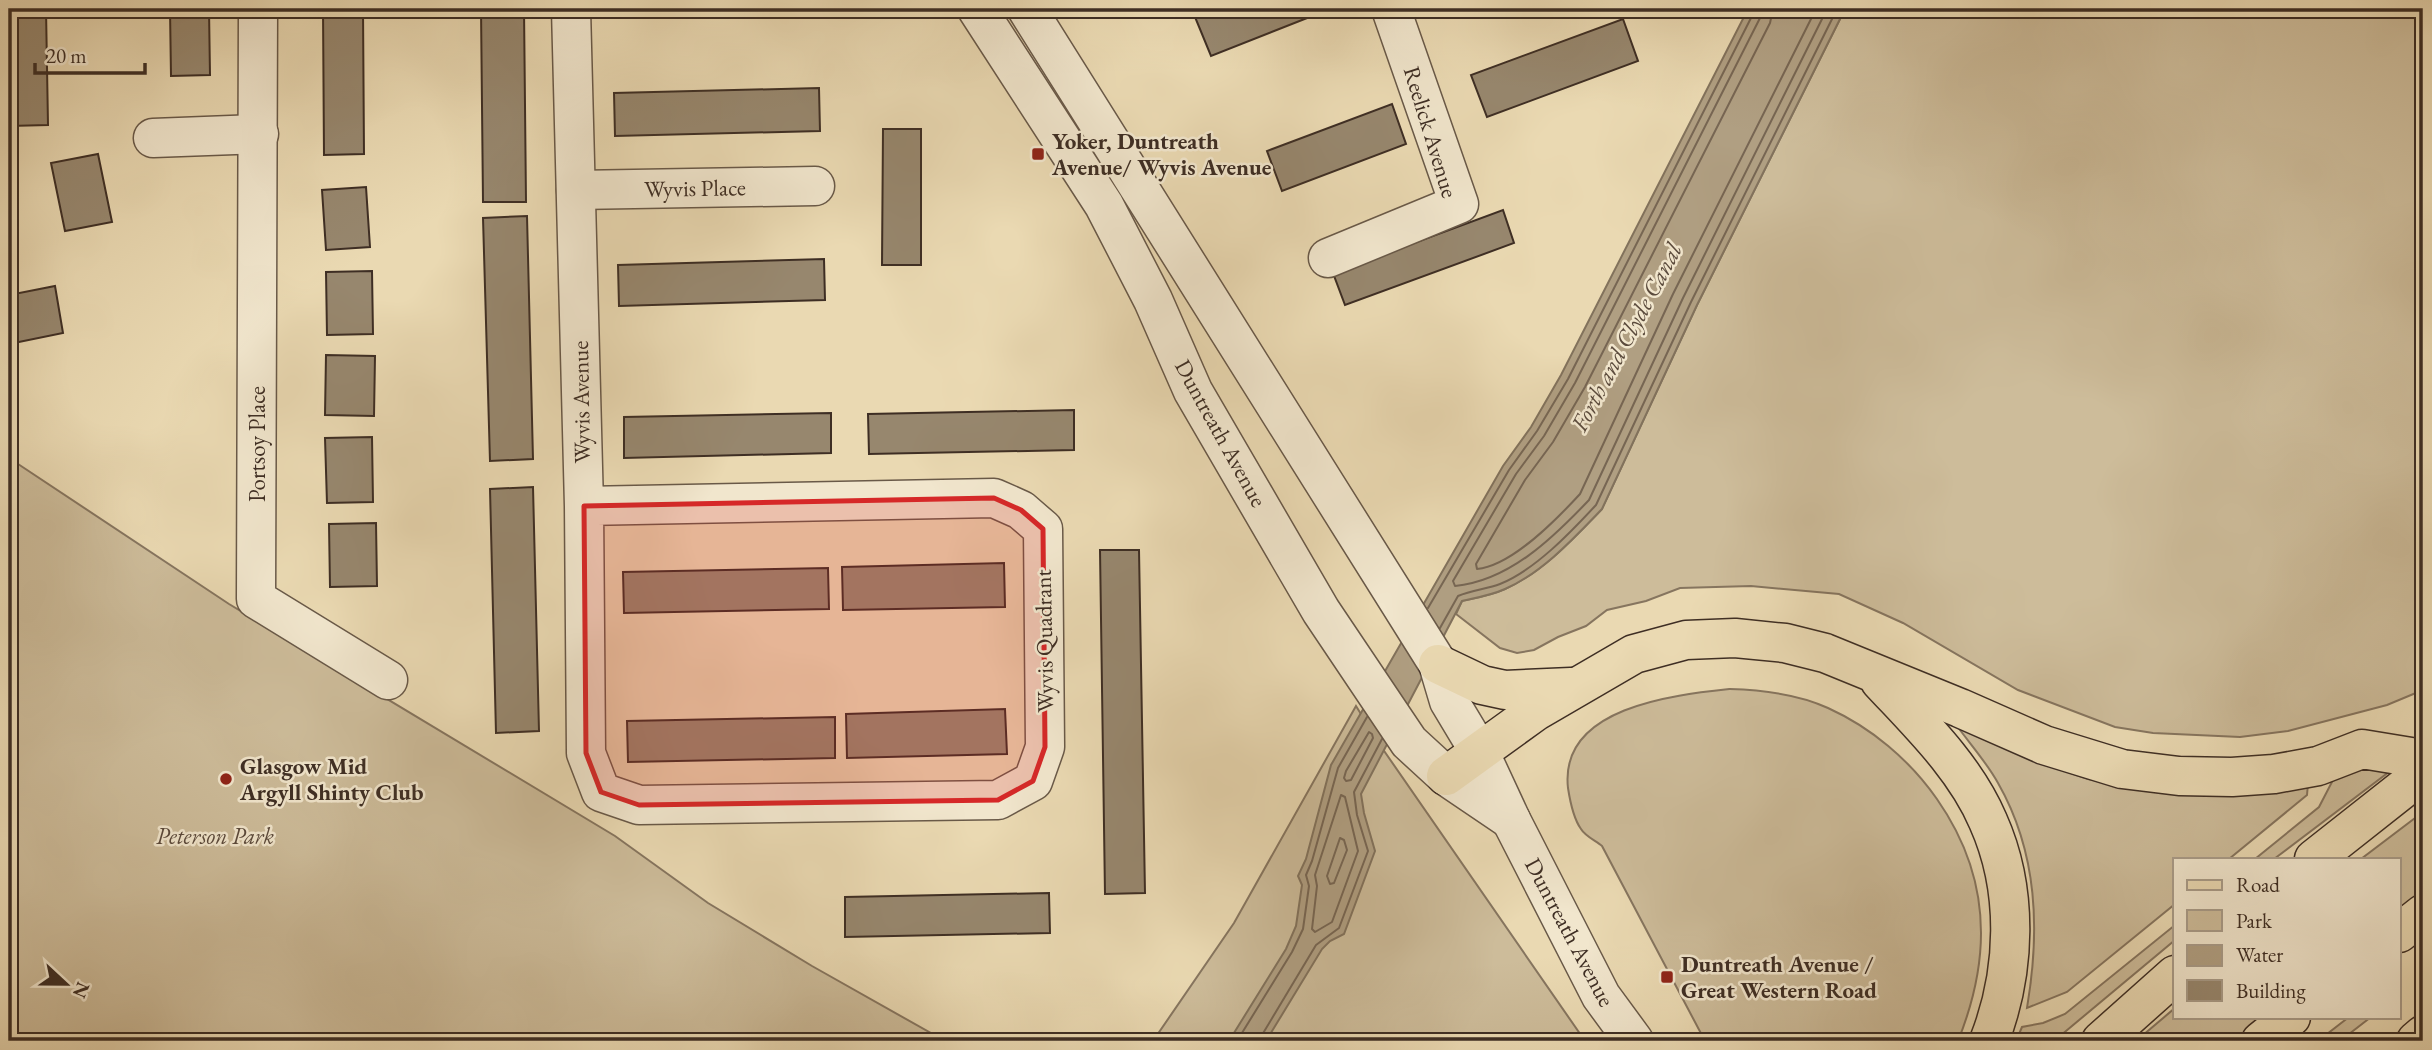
<svg xmlns="http://www.w3.org/2000/svg" width="2432" height="1050" font-family="'EB Garamond',serif">
<style>
.green{fill:#cdbc9a;stroke:#86755f;stroke-width:2}
.water{fill:#b09f82;stroke:#82725c;stroke-width:2}
.lines{fill:none;stroke-linecap:round;stroke-linejoin:round}
.shore{stroke:#776653;stroke-width:2}
.building{fill:#97876e;stroke:#3e2e24;stroke-width:2}
.minor-casing{stroke:#695948;stroke-width:41}
.major-casing{stroke:#3e2e24;stroke-width:41}
.minor{stroke:#f1e6cd;stroke-width:38}
.major{stroke:#ead9b2;stroke-width:38}
.marked{fill:#d62828;fill-opacity:0.2;stroke:#d62828;stroke-width:5;stroke-linejoin:round}
.poi-dot{fill:#8f2418;stroke:#f1e6cd;stroke-width:2.5}
.labels{text-anchor:middle;dominant-baseline:central;stroke-width:5;stroke-linejoin:round;paint-order:stroke}
.street-label{font-size:23px;fill:#3e2e24;stroke:#f1e6cd}
.poi-label{font-size:23px;font-weight:bold;fill:#3e2e24;stroke:#f1e6cd;text-anchor:start}
.park-label{font-size:23px;font-style:italic;fill:#5b4a3c;stroke:#f1e6cd}
.water-label{font-size:24px;font-style:italic;fill:#5a4a3c;stroke:#f1e6cd}
</style>
<rect width="100%" height="100%" fill="#ead9b2"/>
<filter id="stains"><feTurbulence type="fractalNoise" baseFrequency=".00286" numOctaves="4"/><feColorMatrix values="0 0 0 0 .2 0 0 0 0 .09 0 0 0 0 .02 0 0 0 .5 -.17"/></filter>
<radialGradient id="worn" r=".72"><stop offset=".6" stop-color="#630" stop-opacity="0"/><stop offset="1" stop-color="#630" stop-opacity=".3"/></radialGradient>
<g class="green">
<path d="M1845 9H2423V690L2387 705 2288 731 2240 737 2153 733 2115 727 2018 690 1903 623 1839 594 1751 586 1680 588 1646 601 1607 610 1586 626 1558 637 1534 650 1517 653 1500 648 1456 614 1462 601C1476 598 1492 595 1505 589 1542 573 1574 538 1602 509L1697 305Z"/>
<polygon points="9,458 229,604 615,836 708,903 812,966 945,1041 9,1041"/>
<path d="M1730 689C1763 690 1798 694 1828 708 1914 747 1981 836 1981 933 1981 971 1972 1006 1958 1041H1705L1602 846C1596 841 1585 836 1581 829 1573 818 1570 801 1568 788 1559 707 1674 695 1730 689Z"/>
<polygon points="1356,706 1380,745 1585,1041 1153,1041 1234,923"/>
<path d="M1957 726 2039 762 2088 779 2127 787 2308 783 2307 795 2229 859H2175V904L2067 992 2027 1008C2040 931 2038 853 1998 783 1987 763 1971 745 1957 726Z"/>
<polygon points="2410,756 2274,859 2255,859 2319,807 2335,776"/>
<polygon points="2423,812 2423,894 2399,913 2399,859 2361,859"/>
<polygon points="2175,925 2175,940 2054,1041 2016,1041 2022,1027 2043,1023 2065,1014"/>
<polygon points="2175,1008 2175,1017 2263,1017 2234,1041 2136,1041"/>
<polygon points="2349,1017 2371,1017 2340,1041 2318,1041"/>
</g>
<path class="water" d="M1748 9H1845L1697 305 1602 509C1574 538 1542 573 1505 589 1492 595 1476 598 1462 601L1361 794 1364 813 1375 851 1344 934 1330 941 1322 949 1266 1041H1229L1286 949 1296 926 1302 885 1298 876 1306 859 1331 765 1503 466 1531 427 1561 375Z"/>
<g class="lines">
<g class="shore">
<path d="M1762 9 1760 18 1575 383 1544 436 1516 474 1453 581 1455 586C1509 581 1553 538 1589 500L1683 298 1827 9"/>
<path d="M1773 9 1770 23 1585 387 1553 442 1525 480 1476 564 1477 569C1512 566 1557 519 1580 494L1673 294 1816 9"/>
<polyline points="1428,608 1509,470 1537,431 1568,379 1753,14 1753,9"/>
<path d="M1440 628 1458 596C1472 590 1487 589 1500 584 1535 570 1571 532 1596 505L1691 302 1837 9"/>
<polygon points="1369,732 1372,734 1373,738 1351,780 1346,781 1344,778 1346,771"/>
<polygon points="1341,795 1345,797 1358,851 1332,922 1315,932 1312,929 1317,886 1315,875"/>
<polygon points="1340,838 1344,840 1347,850 1334,883 1330,884 1327,876"/>
<polyline points="1237,1041 1292,952 1303,929 1309,886 1306,875 1312,861 1338,768 1367,717"/>
<polyline points="1261,1041 1262,1035 1316,945 1339,928 1368,851 1357,815 1354,792 1382,739"/>
</g>
</g>
<g class="building">
<polygon points="9,9 46,9 48,125 9,126"/>
<polygon points="170,9 209,9 210,75 171,76"/>
<polygon points="323,9 363,9 364,154 324,155"/>
<polygon points="481,9 524,9 526,202 483,202"/>
<polygon points="1216,9 1330,9 1211,56 1195,17"/>
<polygon points="1623,19 1638,61 1487,117 1471,75"/>
<polygon points="819,88 820,131 615,136 614,93"/>
<polygon points="1392,104 1406,144 1282,191 1267,151"/>
<polygon points="883,129 921,129 921,265 882,265"/>
<polygon points="98,154 112,222 65,231 51,163"/>
<polygon points="366,187 370,247 326,250 322,190"/>
<polygon points="1503,210 1514,243 1345,305 1333,273"/>
<polygon points="527,216 533,459 490,461 483,218"/>
<polygon points="824,259 825,300 619,306 618,265"/>
<polygon points="372,271 373,334 327,335 326,272"/>
<polygon points="55,286 63,333 9,344 9,295"/>
<polygon points="326,355 375,356 374,416 325,415"/>
<polygon points="1074,410 1074,450 869,454 868,414"/>
<polygon points="831,413 831,453 624,458 624,417"/>
<polygon points="372,437 373,502 327,503 325,438"/>
<polygon points="533,487 539,731 496,733 490,489"/>
<polygon points="376,523 377,586 330,587 329,524"/>
<polygon points="1100,550 1139,550 1145,893 1105,894"/>
<polygon points="1004,563 1005,607 843,610 842,567"/>
<polygon points="828,568 829,609 624,613 623,572"/>
<polygon points="1005,709 1007,754 847,758 846,714"/>
<polygon points="835,717 835,758 628,762 627,721"/>
<polygon points="1049,893 1050,933 845,937 845,897"/>
</g>
<g class="lines">
<g class="minor-casing">
<g id="minor">
<polyline points="258,9 256,599 388,680"/>
<polyline points="571,9 584,506 586,753 601,792 639,805 998,800 1033,781 1045,747 1043,529 1021,510 994,498 584,506"/>
<polyline points="977,9 1104,205 1153,300 1193,391 1321,611 1409,742 1446,776 1511,820"/>
<polyline points="1027,9 1438,664 1449,701 1479,751 1511,820 1601,996 1634,1041"/>
<polyline points="153,138 259,134"/>
<polyline points="576,190 815,186"/>
<polyline points="1328,258 1459,204 1391,9"/>
</g>
</g>
<g class="major-casing">
<g id="major">
<polyline points="1438,664 1482,685 1505,690 1571,687"/>
<path d="M1880 681C1919 723 1965 767 1988 821 2019 890 2016 972 1989 1041"/>
<polyline points="1446,776 1536,711 1634,654 1686,640 1735,638 1785,643 1825,653 1960,708 2044,745 2122,769 2179,776 2232,777 2274,774 2318,766 2362,749 2423,759"/>
<polyline points="2314,859 2423,773"/>
<polyline points="2399,933 2423,914"/>
<polyline points="2101,1041 2175,975"/>
<polyline points="2261,1041 2291,1017"/>
<polyline points="2416,1041 2423,1035"/>
</g>
</g>
<use href="#minor" class="minor"/>
<use href="#major" class="major"/>
</g>
<path class="marked" d="M994 498 1021 510 1043 529 1045 747 1033 781 998 800 639 805 601 792 586 753 584 506Z"/>
<g class="poi-dot">
<rect x="1031" y="147" width="14" height="14" rx="3.5"/>
<circle cx="226" cy="779" r="7"/>
<rect x="1660" y="970" width="14" height="14" rx="3.5"/>
</g>
<g class="labels">
<g class="street-label">
<text transform="translate(1431 132) rotate(73)">Reelick Avenue</text>
<text transform="translate(695 188) rotate(-1)">Wyvis Place</text>
<text transform="translate(581 402) rotate(-91)">Wyvis Avenue</text>
<text transform="translate(1221 433) rotate(61)">Duntreath Avenue</text>
<text transform="translate(257 444) rotate(-90)">Portsoy Place</text>
<text transform="translate(1044 641) rotate(-91)">Wyvis Quadrant</text>
<text transform="translate(1570 932) rotate(62)">Duntreath Avenue</text>
</g>
<g class="poi-label">
<text x="1052" y="141">Yoker, Duntreath<tspan x="1052" dy="26">Avenue/ Wyvis Avenue</tspan></text>
<text x="240" y="766">Glasgow Mid<tspan x="240" dy="26">Argyll Shinty Club</tspan></text>
<text x="1681" y="964">Duntreath Avenue /<tspan x="1681" dy="26">Great Western Road</tspan></text>
</g>
<g class="park-label">
<text x="215" y="836">Peterson Park</text>
</g>
<g class="water-label">
<text transform="translate(1626 337) rotate(-62)">Forth and Clyde Canal</text>
</g>
</g>
<rect width="2432" height="1050" fill="none" stroke="#ead9b2" stroke-width="35"/>
<rect x="10" y="10" width="2411" height="1029" fill="none" stroke="#3e2e24" stroke-width="3.5"/>
<rect x="18" y="18" width="2397" height="1015" fill="none" stroke="#3e2e24" stroke-width="2"/>
<rect x="2173" y="858" width="228" height="161" fill="#f1e6cd" stroke="#a99c89" stroke-width="2"/>
<rect x="2187" y="880" width="35" height="10" fill="#ead9b2" stroke="#a99c89" stroke-width="2"/>
<text x="2236" y="892" font-size="21" fill="#3e2e24">Road</text>
<rect x="2187" y="910" width="35" height="21" fill="#cdbc9a" stroke="#a99c89" stroke-width="2"/>
<text x="2236" y="928" font-size="21" fill="#3e2e24">Park</text>
<rect x="2187" y="945" width="35" height="21" fill="#b09f82" stroke="#a99c89" stroke-width="2"/>
<text x="2236" y="962" font-size="21" fill="#3e2e24">Water</text>
<rect x="2187" y="980" width="35" height="21" fill="#97876e" stroke="#a99c89" stroke-width="2"/>
<text x="2236" y="998" font-size="21" fill="#3e2e24">Building</text>
<g transform="translate(66 984) rotate(112)" stroke="#f1e6cd" stroke-width="5" paint-order="stroke">
<path d="M0-5L12 26L0 18L-12 26Z" fill="#3e2e24"/>
<text y="-10" font-size="19" font-weight="bold" text-anchor="middle" fill="#3e2e24">N</text>
</g>
<path d="M35 63v10h110v-10" fill="none" stroke="#3e2e24" stroke-width="3.5"/>
<text x="46" y="63" font-size="21" fill="#3e2e24" stroke="#f1e6cd" stroke-width="5" paint-order="stroke">20 m</text>
<rect width="100%" height="100%" filter="url(#stains)"/>
<rect width="100%" height="100%" fill="url(#worn)"/>
</svg>
